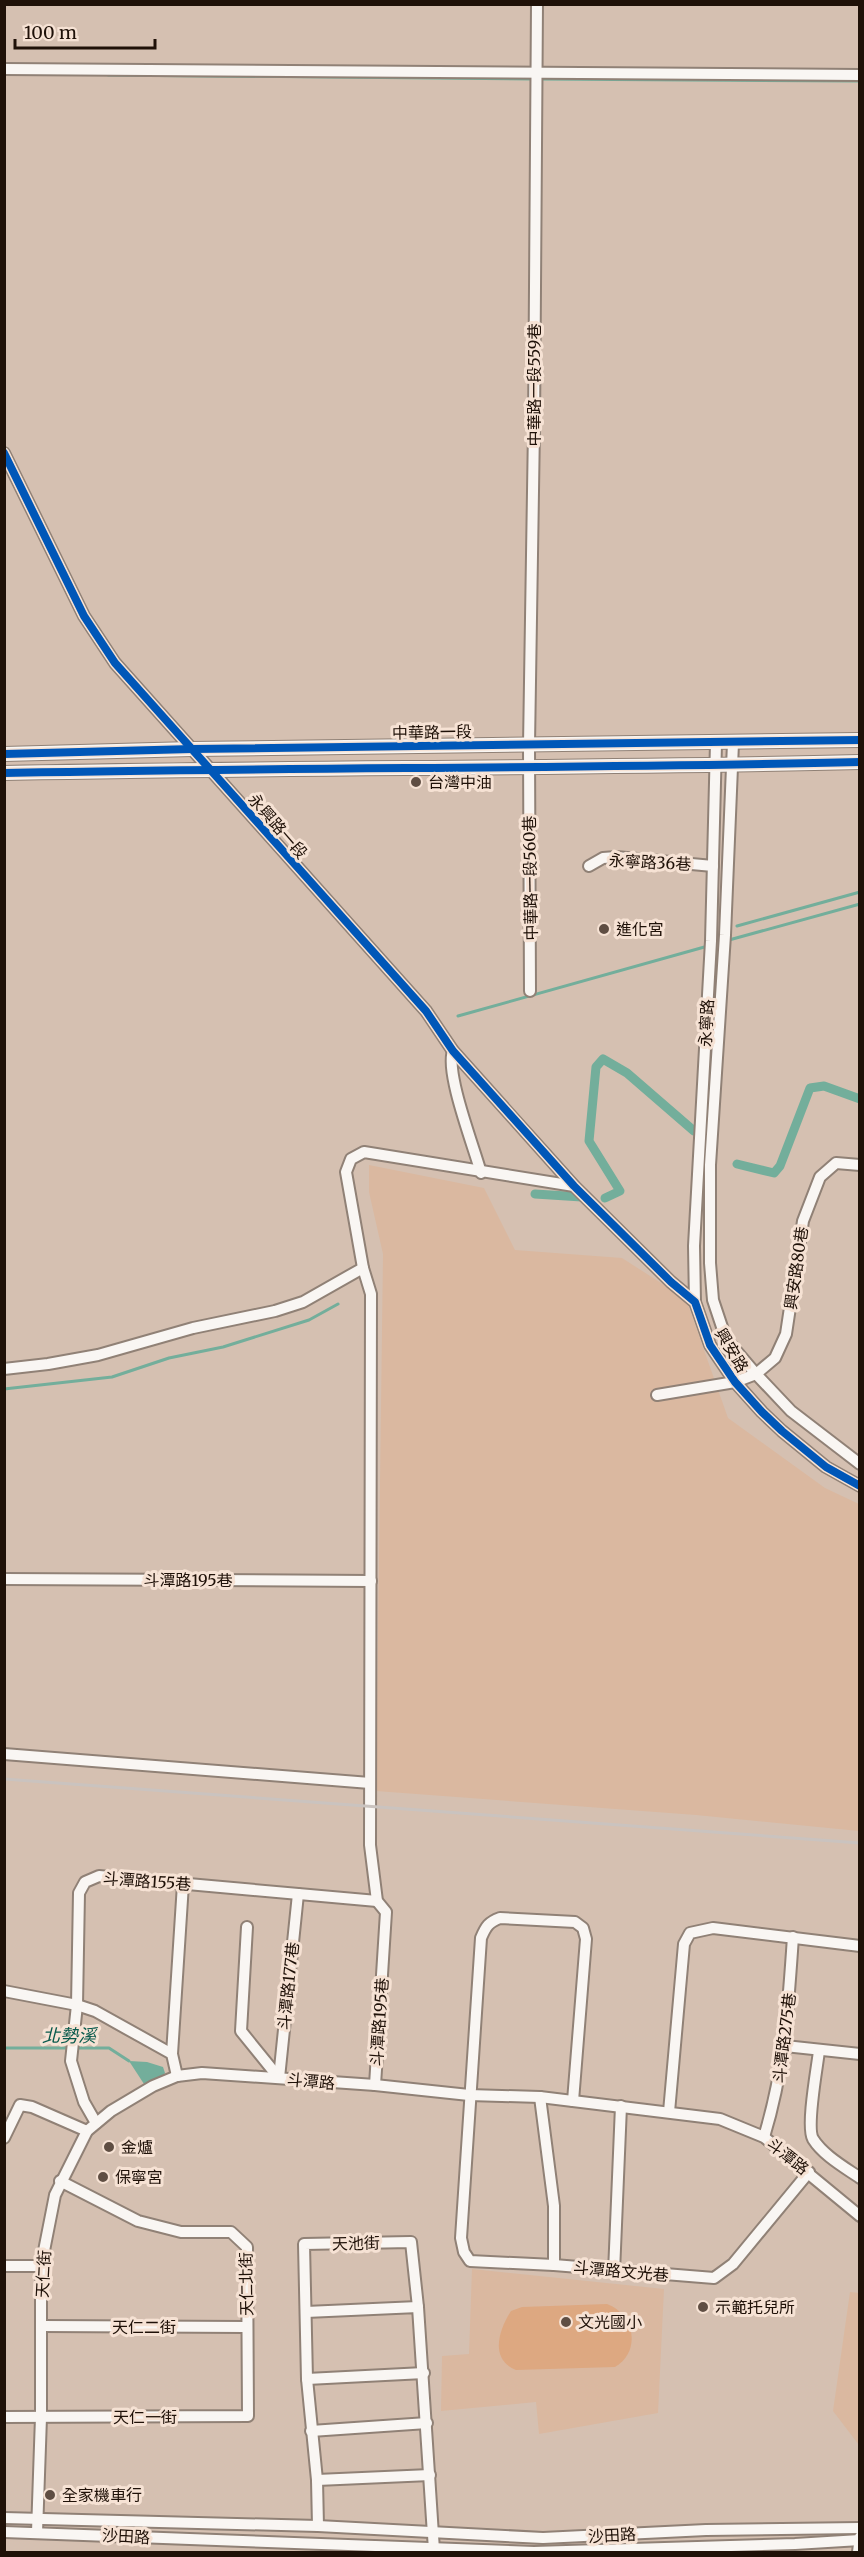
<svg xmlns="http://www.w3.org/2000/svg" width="864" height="2557" font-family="Merriweather,'Noto Sans TC',serif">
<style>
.built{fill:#dab8a0}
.green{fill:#dda881}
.water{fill:#73ae9b}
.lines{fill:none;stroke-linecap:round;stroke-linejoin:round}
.stream{stroke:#73ae9b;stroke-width:3}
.canal{stroke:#73ae9b;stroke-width:9}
.minor-casing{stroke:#908176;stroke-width:14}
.major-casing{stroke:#908176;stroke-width:16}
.minor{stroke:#f9f6f3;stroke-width:10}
.major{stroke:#f9f6f3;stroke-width:14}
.rail{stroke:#cac3bf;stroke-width:3}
.cycleway-casing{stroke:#f6e2d4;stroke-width:11}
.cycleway{stroke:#0057b8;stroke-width:8}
.poi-dot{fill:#5f4e43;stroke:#f6e2d4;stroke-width:2}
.labels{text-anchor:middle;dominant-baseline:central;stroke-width:6;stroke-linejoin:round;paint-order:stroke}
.street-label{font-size:16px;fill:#1f1108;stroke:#f6e2d4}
.poi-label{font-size:16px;fill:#1f1108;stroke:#f6e2d4;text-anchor:start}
.water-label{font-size:18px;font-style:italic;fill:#08594b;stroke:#f6e2d4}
</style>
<rect width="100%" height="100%" fill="#d5c0b1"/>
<g class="built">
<polygon points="369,1165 484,1188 515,1250 622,1258 686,1299 728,1418 825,1488 859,1504 859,1831 696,1815 376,1791 383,1254 369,1192"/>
<polygon points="472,2269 664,2289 658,2413 539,2434 536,2402 441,2411 442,2356 469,2354"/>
<polygon points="850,2292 859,2293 859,2445 833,2411"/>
</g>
<path class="green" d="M607 2304C634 2314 642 2351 615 2367L516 2370C489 2359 499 2330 511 2311L522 2307Z"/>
<polygon class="water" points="129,2061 147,2062 163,2067 165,2073 162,2078 144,2084"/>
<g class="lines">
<g class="stream">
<polyline points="108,75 534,79"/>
<polyline points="540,79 860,81"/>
<polyline points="737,926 860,892"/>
<polyline points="729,940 860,904"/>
<polyline points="458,1016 708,946"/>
<polyline points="4,1389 112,1377 169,1358 223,1347 309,1320 338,1304"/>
<polyline points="4,2048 69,2048"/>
<polyline points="75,2048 109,2048 129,2061"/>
</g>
<g class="canal">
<polyline points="737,1164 774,1173 780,1166 810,1088 824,1086 860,1099"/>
<polyline points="535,1194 582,1197"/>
<polyline points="605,1198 620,1191 589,1141 596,1067 603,1059 627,1073 694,1131"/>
</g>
<g class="minor-casing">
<g id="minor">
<polyline points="4,69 860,75"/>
<polyline points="4,453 84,616 115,663 426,1011 453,1051 574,1186 671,1282 695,1302 710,1345 735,1382 762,1412 782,1431 826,1467 860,1486"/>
<polyline points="733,743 725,935 710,1165 710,1263 713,1300 726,1339 756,1374 791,1411 860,1464"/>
<polyline points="589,866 603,858 616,857 713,866"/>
<polyline points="530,991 529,745 534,428 537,4"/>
<path d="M453 1051C445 1073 474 1147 481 1173"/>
<polyline points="363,1268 371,1294 370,1845 377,1901 386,1912 375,2085"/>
<polyline points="695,1302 694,1246 711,941 716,743"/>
<polyline points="4,1369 48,1364 98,1355 193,1328 275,1311 303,1302 363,1268 346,1172 351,1159 364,1152 574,1186"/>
<polyline points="657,1395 735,1382 756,1374 775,1358 786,1334 803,1221 820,1177 836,1163 860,1165"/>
<polyline points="4,1579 371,1581"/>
<polyline points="4,1754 370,1783"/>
<polyline points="247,1927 241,2031 279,2078"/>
<polyline points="4,1991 77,2005 95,2011 172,2054 177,2076"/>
<polyline points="785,2046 860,2054"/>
<path d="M819 2051C817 2068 806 2127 813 2139 823 2155 844 2167 860 2178"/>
<polyline points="172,2054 183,1884"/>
<polyline points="279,2078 298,1894"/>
<polyline points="540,2097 554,2206 554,2265"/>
<path d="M573 2101 586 1939 583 1928 575 1922 500 1918C489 1922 486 1926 481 1938L461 2238 464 2252 470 2261 554 2265 714 2278 733 2264 809 2172"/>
<polyline points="669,2112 684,1944 690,1933 713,1928 860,1946"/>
<polyline points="96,2123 84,2102 71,2061 77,2005 79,1893 85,1882 99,1876 377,1901"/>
<path d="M764 2137C785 2068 788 2008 793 1937"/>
<polyline points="4,2138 20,2105 32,2107 87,2131"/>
<polyline points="4,2266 41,2266"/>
<polyline points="614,2272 621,2106"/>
<polyline points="306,2312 418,2307 434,2550"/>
<polyline points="42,2326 246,2327"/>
<polyline points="307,2379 424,2373"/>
<polyline points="4,2417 248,2416 247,2247 231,2232 181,2232 138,2221 60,2181"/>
<polyline points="311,2431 427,2423"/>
<polyline points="317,2480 430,2475"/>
<polyline points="4,2518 318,2526 543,2538 706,2530 860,2528"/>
<polyline points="318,2526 317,2480 307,2379 304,2244 411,2242 418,2307"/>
<polyline points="4,2532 534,2552 795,2544 860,2540"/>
<polyline points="37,2532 41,2417 41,2266 55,2195 87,2131 111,2111 153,2086 177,2076 202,2073 375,2085 469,2095 540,2097 720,2119 764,2137 860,2216"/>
<polyline points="858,2552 860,2537"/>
</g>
</g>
<g class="major-casing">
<g id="major">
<polyline points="4,754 192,749 860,740"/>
<path d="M4 773C289 767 575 769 860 762"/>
</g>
</g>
<use href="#minor" class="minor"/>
<use href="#major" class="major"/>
<polyline class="rail" points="4,1779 860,1843"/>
<g class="cycleway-casing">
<g id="cycleway">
<polyline points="4,453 84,616 115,663 426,1011 453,1051 574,1186 671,1282 695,1302 710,1345 735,1382 762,1412 782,1431 826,1467 860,1486"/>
<polyline points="4,754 192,749 860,740"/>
<path d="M4 773C289 767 575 769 860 762"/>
</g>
</g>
<use href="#cycleway" class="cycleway"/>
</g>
<g class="poi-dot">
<circle cx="416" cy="782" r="6"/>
<circle cx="604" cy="929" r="6"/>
<circle cx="109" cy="2147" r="6"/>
<circle cx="103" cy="2177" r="6"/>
<circle cx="703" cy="2307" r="6"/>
<circle cx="566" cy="2322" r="6"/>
<circle cx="50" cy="2495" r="6"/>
</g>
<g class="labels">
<g class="street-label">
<text transform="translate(534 385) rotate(-90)">中華路一段559巷</text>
<text transform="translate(432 732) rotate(-1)">中華路一段</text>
<text transform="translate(278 826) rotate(49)">永興路一段</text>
<text transform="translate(650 862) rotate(3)">永寧路36巷</text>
<text transform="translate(530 878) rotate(-91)">中華路一段560巷</text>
<text transform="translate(706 1023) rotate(-87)">永寧路</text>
<text transform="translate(796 1268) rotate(-82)">興安路80巷</text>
<text transform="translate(732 1350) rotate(59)">興安路</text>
<text x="188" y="1580">斗潭路195巷</text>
<text transform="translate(147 1881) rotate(4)">斗潭路155巷</text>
<text transform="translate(288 1986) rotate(-84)">斗潭路177巷</text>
<text transform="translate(379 2022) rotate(-86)">斗潭路195巷</text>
<text transform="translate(784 2038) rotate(-83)">斗潭路275巷</text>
<text transform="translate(311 2081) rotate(5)">斗潭路</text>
<text transform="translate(788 2156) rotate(38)">斗潭路</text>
<text transform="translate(356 2243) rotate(-1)">天池街</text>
<text transform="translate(621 2271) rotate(5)">斗潭路文光巷</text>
<text transform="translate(43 2274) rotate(-87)">天仁街</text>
<text transform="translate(246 2284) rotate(-91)">天仁北街</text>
<text x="144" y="2327">天仁二街</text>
<text x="145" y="2417">天仁一街</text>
<text transform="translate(612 2535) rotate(-3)">沙田路</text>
<text transform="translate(126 2536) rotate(3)">沙田路</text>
</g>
<g class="poi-label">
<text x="428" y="782">台灣中油</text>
<text x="616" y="929">進化宮</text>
<text x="121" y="2147">金爐</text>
<text x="115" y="2177">保寧宮</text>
<text x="715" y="2307">示範托兒所</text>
<text x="578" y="2322">文光國小</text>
<text x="62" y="2495">全家機車行</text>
</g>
<g class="water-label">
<text x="69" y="2035">北勢溪</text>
</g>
</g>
<rect width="864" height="2557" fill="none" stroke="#1f1108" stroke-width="12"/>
<path d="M15 39v9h140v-9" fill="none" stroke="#1f1108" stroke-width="3"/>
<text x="24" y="39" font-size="18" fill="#1f1108" stroke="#f6e2d4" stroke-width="4.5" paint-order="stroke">100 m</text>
</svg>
